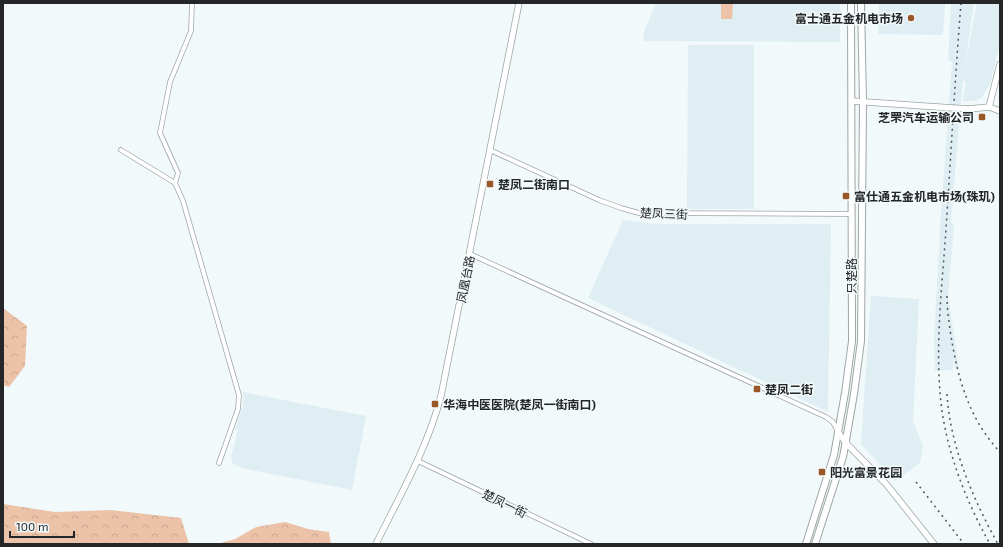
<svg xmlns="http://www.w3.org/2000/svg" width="1003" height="547" font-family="'Exo 2','Noto Sans SC',sans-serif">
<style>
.built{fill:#deeef3}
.forest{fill:url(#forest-crowns)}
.green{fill:#ecc3a9}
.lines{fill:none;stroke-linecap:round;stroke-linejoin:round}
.street-casing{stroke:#9ea5a7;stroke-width:5.5}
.secondary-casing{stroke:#9ea5a7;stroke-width:7}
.primary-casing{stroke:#9ea5a7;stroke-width:8}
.street{stroke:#fff;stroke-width:4}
.secondary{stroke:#fff;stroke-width:5.5}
.primary{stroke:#fff;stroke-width:6}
.rail{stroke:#535657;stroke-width:1.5;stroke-dasharray:2 4;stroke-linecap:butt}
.secondary-bridge-casing{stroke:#9ea5a7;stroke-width:7;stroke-linecap:butt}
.secondary-bridge{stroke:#fff;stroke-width:5.5}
.poi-dot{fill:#9a5826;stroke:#f2f9fb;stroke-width:1.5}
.labels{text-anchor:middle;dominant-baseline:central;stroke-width:3;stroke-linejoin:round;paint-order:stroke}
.poi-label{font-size:12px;font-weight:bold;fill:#242627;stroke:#f2f9fb;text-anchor:start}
.street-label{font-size:12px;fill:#242627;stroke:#f2f9fb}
</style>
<defs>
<pattern id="forest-crowns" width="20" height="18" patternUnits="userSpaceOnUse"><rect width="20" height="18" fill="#ecc3a9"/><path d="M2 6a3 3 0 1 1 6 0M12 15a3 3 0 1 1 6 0" fill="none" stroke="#caa791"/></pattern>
</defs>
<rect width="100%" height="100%" fill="#f2f9fb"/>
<g class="built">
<polygon points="656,3 840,3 840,42 644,41 643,34"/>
<polygon points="879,3 945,3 943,35 878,34"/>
<polygon points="951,3 974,3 964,70 977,3 1000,3 1000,45 990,84 982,97 976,101 963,101 966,83 963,79 951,221 954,227 948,296 959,368 955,369 953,357 953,370 935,371 934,338 941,212 952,62 948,60"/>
<polygon points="688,45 754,45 754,209 687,209"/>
<polygon points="623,220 655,224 831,224 828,412 588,298"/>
<polygon points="871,296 919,299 913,421 923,446 920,463 895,481 861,444"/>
<polygon points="243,392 366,416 352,490 241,468 233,464 231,457 238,429 235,429 243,405"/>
</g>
<g class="forest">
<polygon points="3,308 27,326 25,366 9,387 3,385"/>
<polygon points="3,504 55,512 111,510 181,518 189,544 3,544"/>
<polygon points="285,522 308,529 329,532 331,544 217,544 235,539 256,527"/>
</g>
<polygon class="green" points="721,3 733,3 732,19 721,19"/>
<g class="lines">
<g class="street-casing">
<g id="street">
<polyline points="121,150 175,183 183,201 239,395 238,409 219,463"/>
<polyline points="490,150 599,200 621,208 639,213 851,214"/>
<polyline points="175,183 178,173 160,133 170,82 191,31 192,3"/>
<polyline points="470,254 826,417 833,422 838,432"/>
<polyline points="418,461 591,544"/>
</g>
</g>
<g class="secondary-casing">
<g id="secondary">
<polyline points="852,101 938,107"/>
<polyline points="989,107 1000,64"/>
<polyline points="969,109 989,107 1000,111"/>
<polyline points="838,432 846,443 887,485 934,544"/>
<path d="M376 544C400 495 427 449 441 396L519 3"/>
</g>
</g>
<g class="primary-casing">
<g id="primary">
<polyline points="806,544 834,455 845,393 852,341 851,3"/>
<polyline points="815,544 843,457 854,394 861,341 863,102 861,3"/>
</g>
</g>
<use href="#street" class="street"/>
<use href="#secondary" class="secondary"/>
<use href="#primary" class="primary"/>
<g class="rail">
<path d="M961 3C955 78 951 154 946 229 942 289 934 351 942 411 949 458 967 503 990 544"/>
<path d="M947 296C947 309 949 323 951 336 958 379 969 419 1000 452"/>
<path d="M947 394C950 446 973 499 998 544"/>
<polyline points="916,482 964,544"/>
</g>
<g class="secondary-bridge-casing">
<polyline id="secondary-bridge" points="938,107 969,109"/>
</g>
<use href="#secondary-bridge" class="secondary-bridge"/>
</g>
<g class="poi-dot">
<circle cx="911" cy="18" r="4"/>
<rect x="978" y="113" width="8" height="8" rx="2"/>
<rect x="486" y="180" width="8" height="8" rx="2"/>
<rect x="842" y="192" width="8" height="8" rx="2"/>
<rect x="753" y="385" width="8" height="8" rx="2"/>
<rect x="431" y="400" width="8" height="8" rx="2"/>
<rect x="818" y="468" width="8" height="8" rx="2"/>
</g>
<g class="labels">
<g class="poi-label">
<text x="903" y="18" text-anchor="end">富士通五金机电市场</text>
<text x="974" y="117" text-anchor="end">芝罘汽车运输公司</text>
<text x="498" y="184">楚凤二街南口</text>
<text x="854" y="196">富仕通五金机电市场(珠玑)</text>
<text x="765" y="389">楚凤二街</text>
<text x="443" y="404">华海中医医院(楚凤一街南口)</text>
<text x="830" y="472">阳光富景花园</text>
</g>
<g class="street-label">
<text transform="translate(664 213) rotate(2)">楚凤三街</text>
<text transform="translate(851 276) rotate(-90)">只楚路</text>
<text transform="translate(465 279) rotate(-79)">凤凰台路</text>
<text transform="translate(505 503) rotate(26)">楚凤一街</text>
</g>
</g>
<rect width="1003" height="547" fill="none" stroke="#242627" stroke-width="8"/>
<path d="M10 531v6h64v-6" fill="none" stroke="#242627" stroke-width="2"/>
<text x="16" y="531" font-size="12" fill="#242627" stroke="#f2f9fb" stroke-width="3" paint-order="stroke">100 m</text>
</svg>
